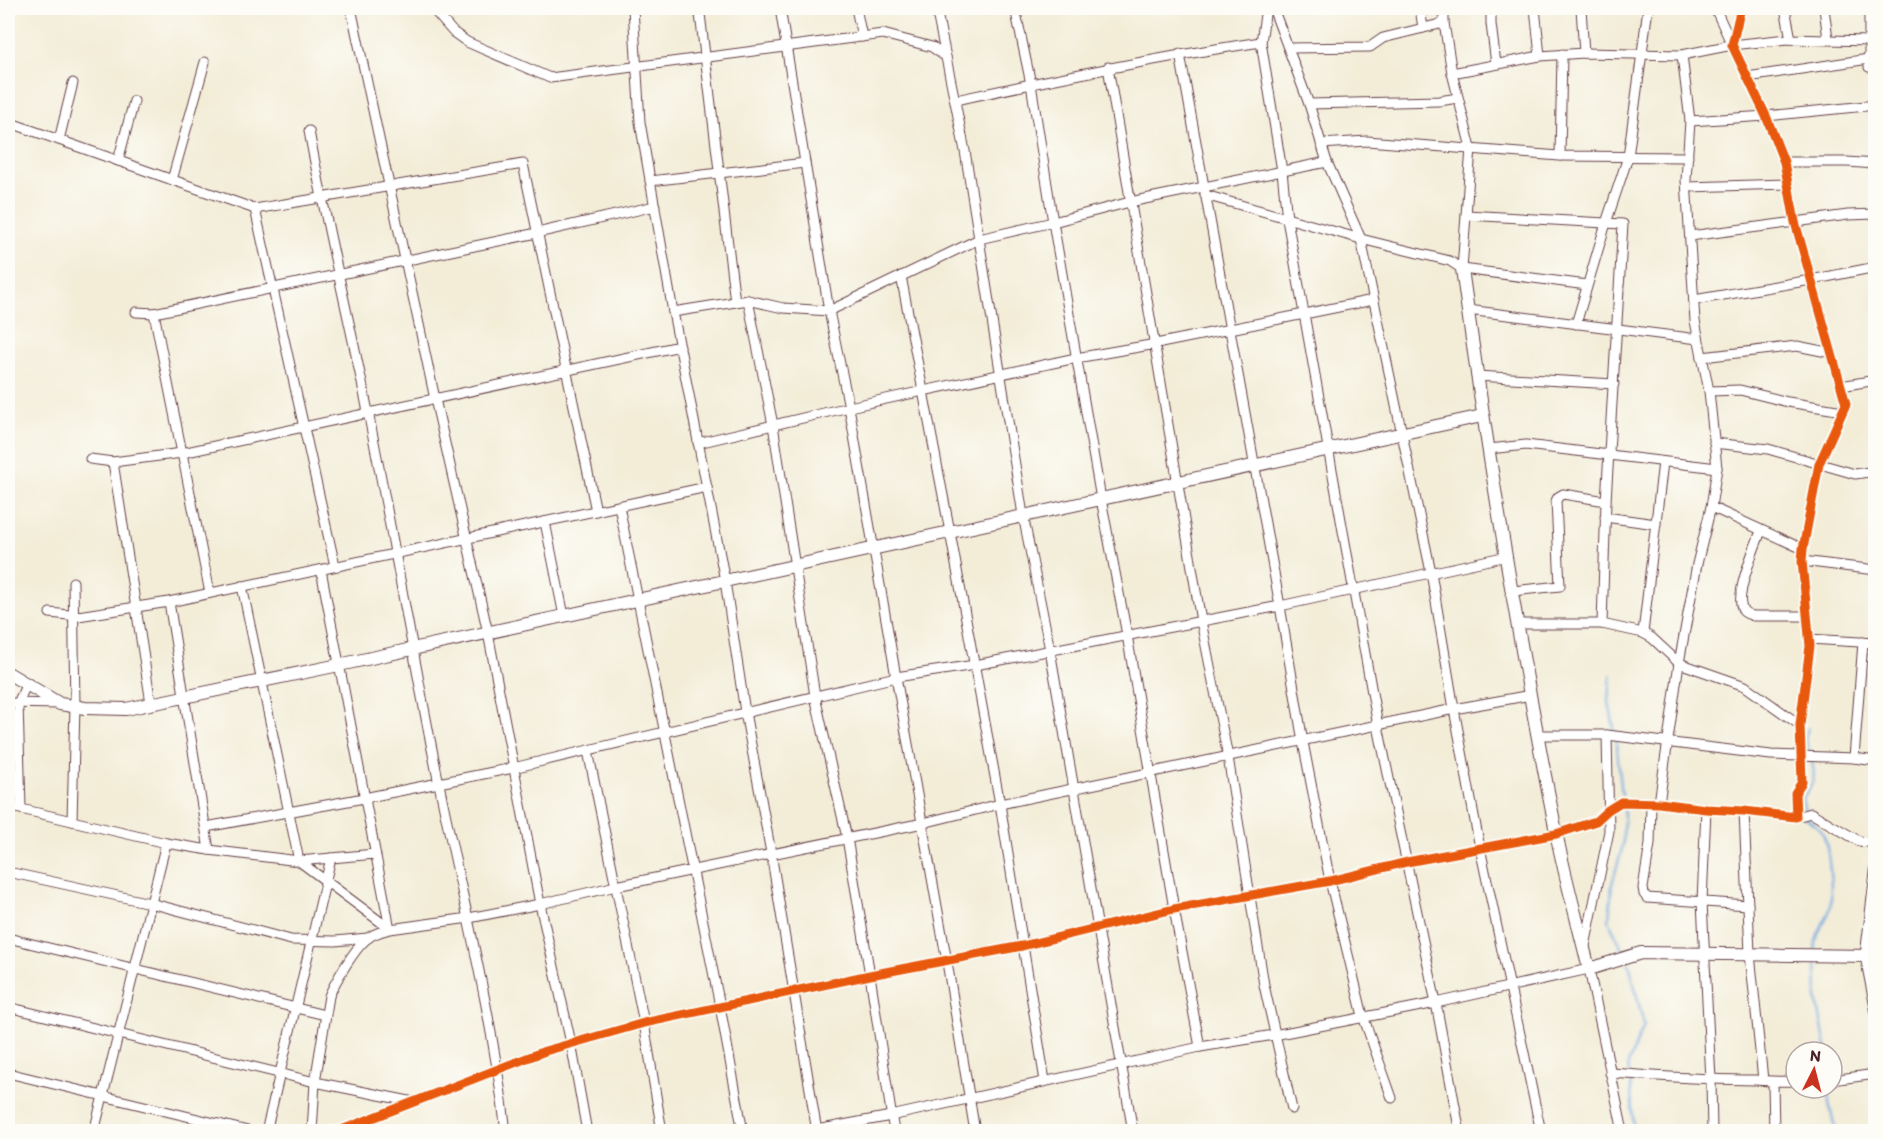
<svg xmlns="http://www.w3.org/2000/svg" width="1883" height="1139" font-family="Itim,sans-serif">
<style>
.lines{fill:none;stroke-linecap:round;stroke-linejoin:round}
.stream{stroke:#73a8e0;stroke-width:2}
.minor-casing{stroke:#633e45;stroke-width:11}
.tertiary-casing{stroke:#633e45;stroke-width:14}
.minor{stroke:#fff;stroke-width:9}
.tertiary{stroke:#fff;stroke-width:12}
.cycleway-casing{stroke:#fdfcf7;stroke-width:13}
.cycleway{stroke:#e8590c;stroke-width:9}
</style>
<rect width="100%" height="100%" fill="#fdfcf7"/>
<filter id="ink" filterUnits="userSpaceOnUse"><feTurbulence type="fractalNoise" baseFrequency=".0167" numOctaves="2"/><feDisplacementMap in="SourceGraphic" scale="12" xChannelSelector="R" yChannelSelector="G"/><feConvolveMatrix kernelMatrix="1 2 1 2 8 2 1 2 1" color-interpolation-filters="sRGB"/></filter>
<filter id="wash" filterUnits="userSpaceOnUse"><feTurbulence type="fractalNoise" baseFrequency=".008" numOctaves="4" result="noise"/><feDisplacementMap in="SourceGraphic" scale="24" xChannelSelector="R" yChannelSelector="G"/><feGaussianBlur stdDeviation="1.35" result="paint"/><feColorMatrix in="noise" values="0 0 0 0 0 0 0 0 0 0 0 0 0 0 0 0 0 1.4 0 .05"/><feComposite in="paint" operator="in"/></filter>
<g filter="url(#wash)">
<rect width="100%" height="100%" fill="#f3edd8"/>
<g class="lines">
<g class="stream">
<polyline points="1611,675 1609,702 1615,734"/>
<polyline points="1808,728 1805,739 1810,754"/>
<polyline points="1616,740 1622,795"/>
<path d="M1805 812 1802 799C1813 784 1817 778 1811 759"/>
<path d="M1806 818C1812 822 1820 827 1823 834 1829 846 1834 899 1829 912 1823 925 1815 935 1815 950"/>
<polyline points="1623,950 1609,921 1612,884 1623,845 1624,809"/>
<polyline points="1816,959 1817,1000 1827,1052"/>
<polyline points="1629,1072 1628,1064 1644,1025 1629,963"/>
<polyline points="1630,1077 1634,1132"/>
<polyline points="1828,1088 1829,1104 1836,1132"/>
<polyline points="1307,1132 1332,1128 1340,1132"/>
</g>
</g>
</g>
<g filter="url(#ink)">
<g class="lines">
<g class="minor-casing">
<g id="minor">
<polyline points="351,8 435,399 488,633 540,904 571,1043 587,1132"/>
<polyline points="432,8 453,32 467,42 550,78 883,34 932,47 946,57"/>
<polyline points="633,8 640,122 673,312 725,581 745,712 771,853 817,1132"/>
<polyline points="780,8 829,311 849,407 896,677 947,962 975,1132"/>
<polyline points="856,8 862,37"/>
<polyline points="936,8 965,151 1023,515 1050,650 1133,1132"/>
<polyline points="1015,8 1031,84 1053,222 1101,499 1127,635 1174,909 1200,1047"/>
<polyline points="1266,8 1261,42 1282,171 1287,219 1378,726 1436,1003 1459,1128"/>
<polyline points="1273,8 1309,104 1327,162 1361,239 1431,572 1454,709 1480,848 1541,1132"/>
<polyline points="1420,8 1423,28"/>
<polyline points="1444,8 1444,23 1452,73 1471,148 1462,269"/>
<polyline points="1491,8 1491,24 1496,64"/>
<polyline points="1535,8 1540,56"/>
<polyline points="1581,8 1584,53"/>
<polyline points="1715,8 1732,45"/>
<polyline points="1785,8 1791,39"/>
<polyline points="1824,8 1828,39"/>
<polyline points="1869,8 1869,67 1876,68"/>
<polyline points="700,14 735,302"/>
<polyline points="1289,48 1370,47 1383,38 1444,23"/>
<polyline points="1180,54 1280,606 1303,742 1330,881 1363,1016 1392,1098"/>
<polyline points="1108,67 1201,621 1228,757 1264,985 1292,1109"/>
<polyline points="1452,73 1540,56 1584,53 1682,55 1732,45 1788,39 1869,41"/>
<polyline points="1747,77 1869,59"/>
<path d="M956 100C1057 78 1158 57 1261 42"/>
<polyline points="1309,104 1439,101 1458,98"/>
<polyline points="1690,121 1766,116 1876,105"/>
<polyline points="8,122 255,209 523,164 596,511"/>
<path d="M309 131C326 225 349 318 368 412 393 534 413 657 438 779 462 897 492 1012 506 1132"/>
<polyline points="59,140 73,83"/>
<polyline points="1321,144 1367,141 1560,156 1688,157"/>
<polyline points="1560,156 1562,54"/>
<polyline points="118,161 134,101"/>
<polyline points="1784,162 1847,162 1876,164"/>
<polyline points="172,180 205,62"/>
<polyline points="650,181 805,163"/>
<polyline points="1687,187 1788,184"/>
<polyline points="1205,195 1361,239 1450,261 1462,269 1587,285"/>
<polyline points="255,209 335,566"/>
<polyline points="1466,215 1623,224 1606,501 1602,624"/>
<polyline points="1690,236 1848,215 1876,214"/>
<polyline points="901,276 950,532 1000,804 1045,1081"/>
<polyline points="748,300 773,425 815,696 847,838 870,975 894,1132"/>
<polyline points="1694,300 1811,280 1876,267"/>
<polyline points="1468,310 1698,339"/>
<polyline points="136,312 154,313 537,233 655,206"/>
<polyline points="673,312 748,300 783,308 829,311 979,239 1053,222 1130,202 1327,162"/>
<polyline points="154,313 210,593"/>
<polyline points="1576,324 1606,223 1628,157 1648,8"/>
<polyline points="1702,357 1797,346 1832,353"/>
<polyline points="1476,376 1614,384"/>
<polyline points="1841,386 1876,380"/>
<polyline points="1709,391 1740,390 1788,402 1843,411"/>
<polyline points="698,443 849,407 1076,358 1156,344 1373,300"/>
<polyline points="1714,443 1768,449 1855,474 1876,471"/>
<polyline points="1489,449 1526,445 1717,468"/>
<polyline points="90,459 113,462 182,453 680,346"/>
<polyline points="113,462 151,703"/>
<polyline points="619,506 720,1006 743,1132"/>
<polyline points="1711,507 1803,549"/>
<polyline points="1605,517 1656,524"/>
<polyline points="545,522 564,616"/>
<path d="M1761 531C1755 547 1735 593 1742 608 1743 613 1748 614 1753 616H1807"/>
<polyline points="1802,561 1876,570"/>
<polyline points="242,586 299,861 390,929 469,918 540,904 616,886 923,823 1000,804 1454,709 1531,695"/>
<polyline points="1513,591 1560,586 1556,501 1558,497 1563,494 1606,501"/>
<polyline points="169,602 209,850"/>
<polyline points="50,613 78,616 169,602 707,487"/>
<polyline points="1518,624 1602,624 1643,633 1652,638 1679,663 1745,686 1800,725"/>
<polyline points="1643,633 1663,462"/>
<polyline points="1809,639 1876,643"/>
<polyline points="8,703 60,704"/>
<polyline points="1539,735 1607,735 1771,755 1854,758 1876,761"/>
<polyline points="588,751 644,1023 662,1132"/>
<polyline points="1854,758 1863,642"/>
<polyline points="1651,803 1650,844 1643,888 1644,894 1647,898 1748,905"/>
<polyline points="1659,803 1679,663 1697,564 1711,507 1717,468 1709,391 1695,321 1686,180 1690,121 1682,55"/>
<polyline points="8,806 166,843 209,850 299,861 375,854"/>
<polyline points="21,809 18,703 27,683"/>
<polyline points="1706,809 1702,902 1711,1080 1712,1132"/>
<polyline points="1744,811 1750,954 1763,1080"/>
<polyline points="1796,817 1811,813 1859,841 1876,843"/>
<polyline points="72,821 75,706 73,582"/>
<polyline points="206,827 364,798 513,768 896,677 975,665 1280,606 1507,556"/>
<polyline points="1876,864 1865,956 1876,1013"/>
<polyline points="8,872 150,903 291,940 335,941 368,938"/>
<polyline points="8,938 325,1015"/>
<polyline points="1585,946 1609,831 1607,735"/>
<polyline points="8,1007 315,1082 414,1102"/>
<polyline points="8,1073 252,1132"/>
<path d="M1610 1073C1658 1076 1706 1080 1754 1080 1768 1081 1782 1082 1796 1081"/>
<polyline points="1832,1080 1876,1074"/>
<polyline points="1773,1082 1774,1132"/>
<polyline points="312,1131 339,1131 545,1051 644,1023 870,975 1022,946 1174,909 1330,881 1407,862 1556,834 1596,821 1608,810 1621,802 1659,803 1706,809 1744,811 1796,817 1795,793 1802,782 1800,725 1810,646 1802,561 1803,549 1819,464 1846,404 1795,222 1784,162 1766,116 1732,45 1741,8"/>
<polyline points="94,1132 166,843"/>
<polyline points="266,1132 331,858"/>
<path d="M312 1132 315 1082 329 996C335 982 355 947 368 938 374 933 383 931 390 929L321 570"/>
<polyline points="806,1132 891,1116 1200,1047 1274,1035 1436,1003 1589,969 1623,1132"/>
</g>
</g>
<g class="tertiary-casing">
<g id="tertiary">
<path d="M1462 269C1488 457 1519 645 1556 832 1565 878 1578 923 1589 969L1641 953 1876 956"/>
<polyline points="8,673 60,704 85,708 126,709 339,665 1482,416"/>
</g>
</g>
<use href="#minor" class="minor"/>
<use href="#tertiary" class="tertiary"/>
<g class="cycleway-casing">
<polyline id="cycleway" points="312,1132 339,1131 545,1051 644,1023 870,975 1022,946 1174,909 1330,881 1407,862 1556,834 1596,821 1608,810 1621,802 1659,803 1706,809 1744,811 1796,817 1795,793 1802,782 1800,725 1810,646 1802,561 1803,549 1819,464 1846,404 1795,222 1784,162 1766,116 1732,45 1741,8"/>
</g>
<use href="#cycleway" class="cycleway"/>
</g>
</g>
<rect width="1883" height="1139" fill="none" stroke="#fdfcf7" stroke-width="30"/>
<g transform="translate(1814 1070) rotate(6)"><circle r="28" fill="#fdfcf7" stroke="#b5a4a5" stroke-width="1.5"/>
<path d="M0-4.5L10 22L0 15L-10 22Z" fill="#c8321e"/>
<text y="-9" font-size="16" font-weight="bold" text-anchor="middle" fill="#4a1f2b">N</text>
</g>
</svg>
